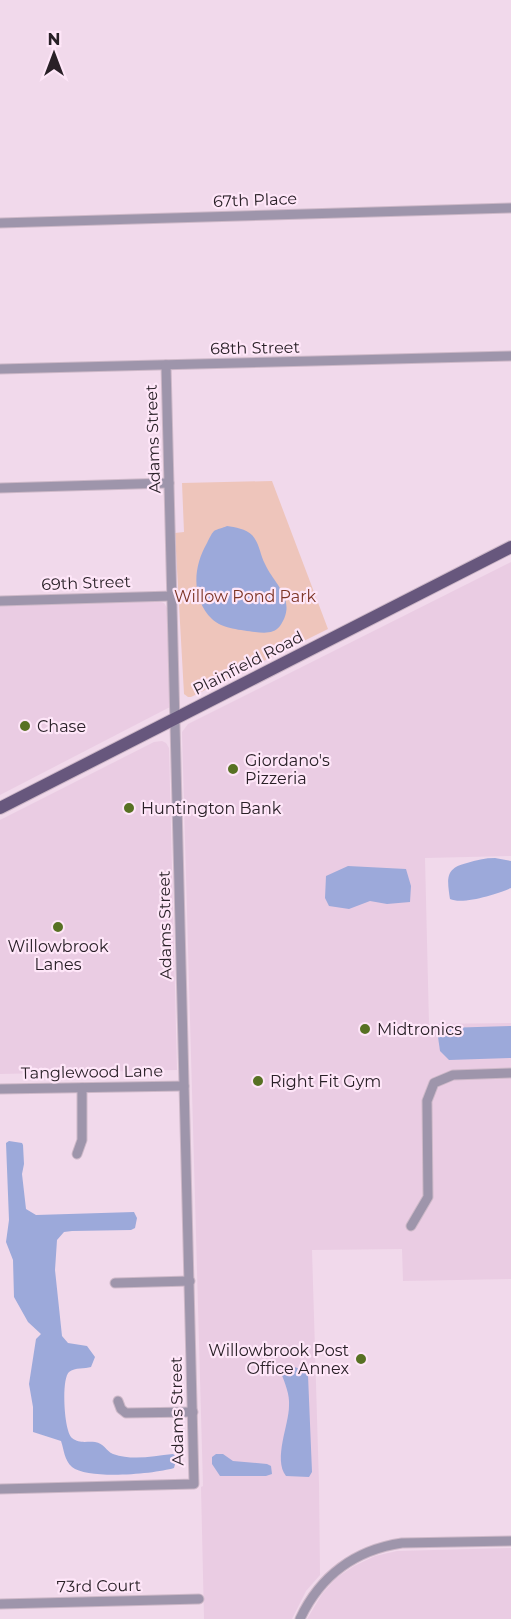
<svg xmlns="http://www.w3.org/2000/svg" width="511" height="1619" font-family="Montserrat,sans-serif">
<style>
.built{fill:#eacce3}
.green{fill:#eec5bb}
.water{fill:#9ca9da}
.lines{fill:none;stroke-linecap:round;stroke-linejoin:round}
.minor-casing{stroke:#cdb8c8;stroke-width:11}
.major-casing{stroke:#cdb8c8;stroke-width:14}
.minor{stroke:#9e95ab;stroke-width:9}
.major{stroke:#67577d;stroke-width:12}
.poi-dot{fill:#577123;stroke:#fee6f8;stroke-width:2}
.labels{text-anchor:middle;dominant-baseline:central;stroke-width:4.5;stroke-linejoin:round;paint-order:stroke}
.street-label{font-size:16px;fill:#292027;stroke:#fee6f8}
.park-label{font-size:16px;fill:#7d3525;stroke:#fee6f8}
.poi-label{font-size:16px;fill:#292027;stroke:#fee6f8;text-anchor:start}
</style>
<rect width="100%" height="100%" fill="#f1d9eb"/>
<g class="built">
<polygon points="511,562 511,856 425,858 429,1024 511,1023 511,1279 403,1281 402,1249 312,1250 319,1484 320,1575 306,1591 292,1619 204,1619 201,1487 203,1486 182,732 188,724"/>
<polygon points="158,601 164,603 167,608 170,707 0,795 0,606"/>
<polygon points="162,741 166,743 169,748 177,1070 0,1074 0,820 154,742"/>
<polygon points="511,1548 511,1619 307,1619 322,1594 336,1578 354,1566 375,1556 397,1551"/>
</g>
<polygon class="green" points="272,481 328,629 191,697 188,697 184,694 175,533 184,532 182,483"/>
<g class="water">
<path d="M227 526C235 527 246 529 252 535 260 544 260 555 265 564 274 584 298 600 280 626 274 634 264 633 255 632 242 630 222 629 212 619 191 598 193 567 207 543 209 539 211 534 214 531 217 529 223 528 227 526Z"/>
<path d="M495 858 511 861V888C497 894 463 905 450 899 447 879 445 868 467 863 476 860 485 858 495 858Z"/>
<polygon points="348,866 406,869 411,886 410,902 387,904 370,901 349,909 329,906 325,898 326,876"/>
<polygon points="511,1026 511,1058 449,1060 440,1051 438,1037 445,1028"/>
<path d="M9 1141 22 1143 23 1145 24 1164 22 1174 26 1209 36 1215 134 1212 137 1218 135 1228 131 1230 72 1231 64 1232 57 1240 55 1270 62 1336 68 1343 87 1346 95 1357 91 1367C85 1369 75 1367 69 1372 61 1379 64 1432 72 1438 80 1444 86 1441 95 1442 104 1443 106 1451 113 1454 133 1461 153 1456 173 1454L177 1457 174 1468C154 1474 88 1480 72 1467 64 1460 64 1449 61 1441L33 1432V1407L29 1384 36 1339 41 1334 28 1322 14 1297 13 1260 6 1242 9 1220 6 1143Z"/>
<path d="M289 1365 303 1370 308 1375 312 1472 309 1477 286 1476C273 1459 289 1425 289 1406 290 1395 285 1383 281 1373L284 1366Z"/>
<polygon points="216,1454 223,1454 233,1461 267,1464 271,1466 272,1474 266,1476 220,1476 212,1464 212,1457"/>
</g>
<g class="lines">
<g class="minor-casing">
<g id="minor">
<polyline points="0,223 511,208"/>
<polyline points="0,369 511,356"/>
<polyline points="0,488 169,483"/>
<polyline points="0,601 172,596"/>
<polyline points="0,1089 184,1086"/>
<polyline points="77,1154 82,1140 82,1088"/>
<polyline points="411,1226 428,1197 427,1101 434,1083 453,1075 511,1073"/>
<polyline points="115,1283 190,1281"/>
<polyline points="118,1401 121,1409 126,1413 193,1412"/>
<polyline points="0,1489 194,1484 166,365"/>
<polyline points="0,1604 199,1599"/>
<path d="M300 1619C320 1576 355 1550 402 1543L511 1541"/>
</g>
</g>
<g class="major-casing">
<polyline id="major" points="0,808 511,547"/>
</g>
<use href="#minor" class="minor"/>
<use href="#major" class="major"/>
</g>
<g class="poi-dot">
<circle cx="25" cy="726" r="6"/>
<circle cx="233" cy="769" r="6"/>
<circle cx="129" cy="808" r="6"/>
<circle cx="58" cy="927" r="6"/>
<circle cx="365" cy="1029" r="6"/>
<circle cx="258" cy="1081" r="6"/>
<circle cx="361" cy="1359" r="6"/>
</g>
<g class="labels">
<g class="street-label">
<text transform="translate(255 200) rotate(-2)">67th Place</text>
<text transform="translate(255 348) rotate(-1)">68th Street</text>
<text transform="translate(153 439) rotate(-92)">Adams Street</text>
<text transform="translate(86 583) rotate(-2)">69th Street</text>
<text transform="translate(248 663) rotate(-27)">Plainfield Road</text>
<text transform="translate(165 925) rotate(-91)">Adams Street</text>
<text transform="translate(92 1072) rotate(-1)">Tanglewood Lane</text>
<text transform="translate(177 1411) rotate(-91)">Adams Street</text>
<text transform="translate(99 1586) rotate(-1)">73rd Court</text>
</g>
<g class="park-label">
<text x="245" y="596">Willow Pond Park</text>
</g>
<g class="poi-label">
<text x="37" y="726">Chase</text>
<text x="245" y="760">Giordano's<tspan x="245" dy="18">Pizzeria</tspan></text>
<text x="141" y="808">Huntington Bank</text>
<text x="58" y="946" text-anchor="middle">Willowbrook<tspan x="58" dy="18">Lanes</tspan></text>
<text x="377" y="1029">Midtronics</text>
<text x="270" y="1081">Right Fit Gym</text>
<text x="349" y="1350" text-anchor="end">Willowbrook Post<tspan x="349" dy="18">Office Annex</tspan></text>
</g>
</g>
<g transform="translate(54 54)" stroke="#fee6f8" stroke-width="4.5" paint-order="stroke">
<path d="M0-4.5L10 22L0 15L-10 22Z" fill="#292027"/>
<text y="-9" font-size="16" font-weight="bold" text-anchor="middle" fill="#292027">N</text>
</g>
</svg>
